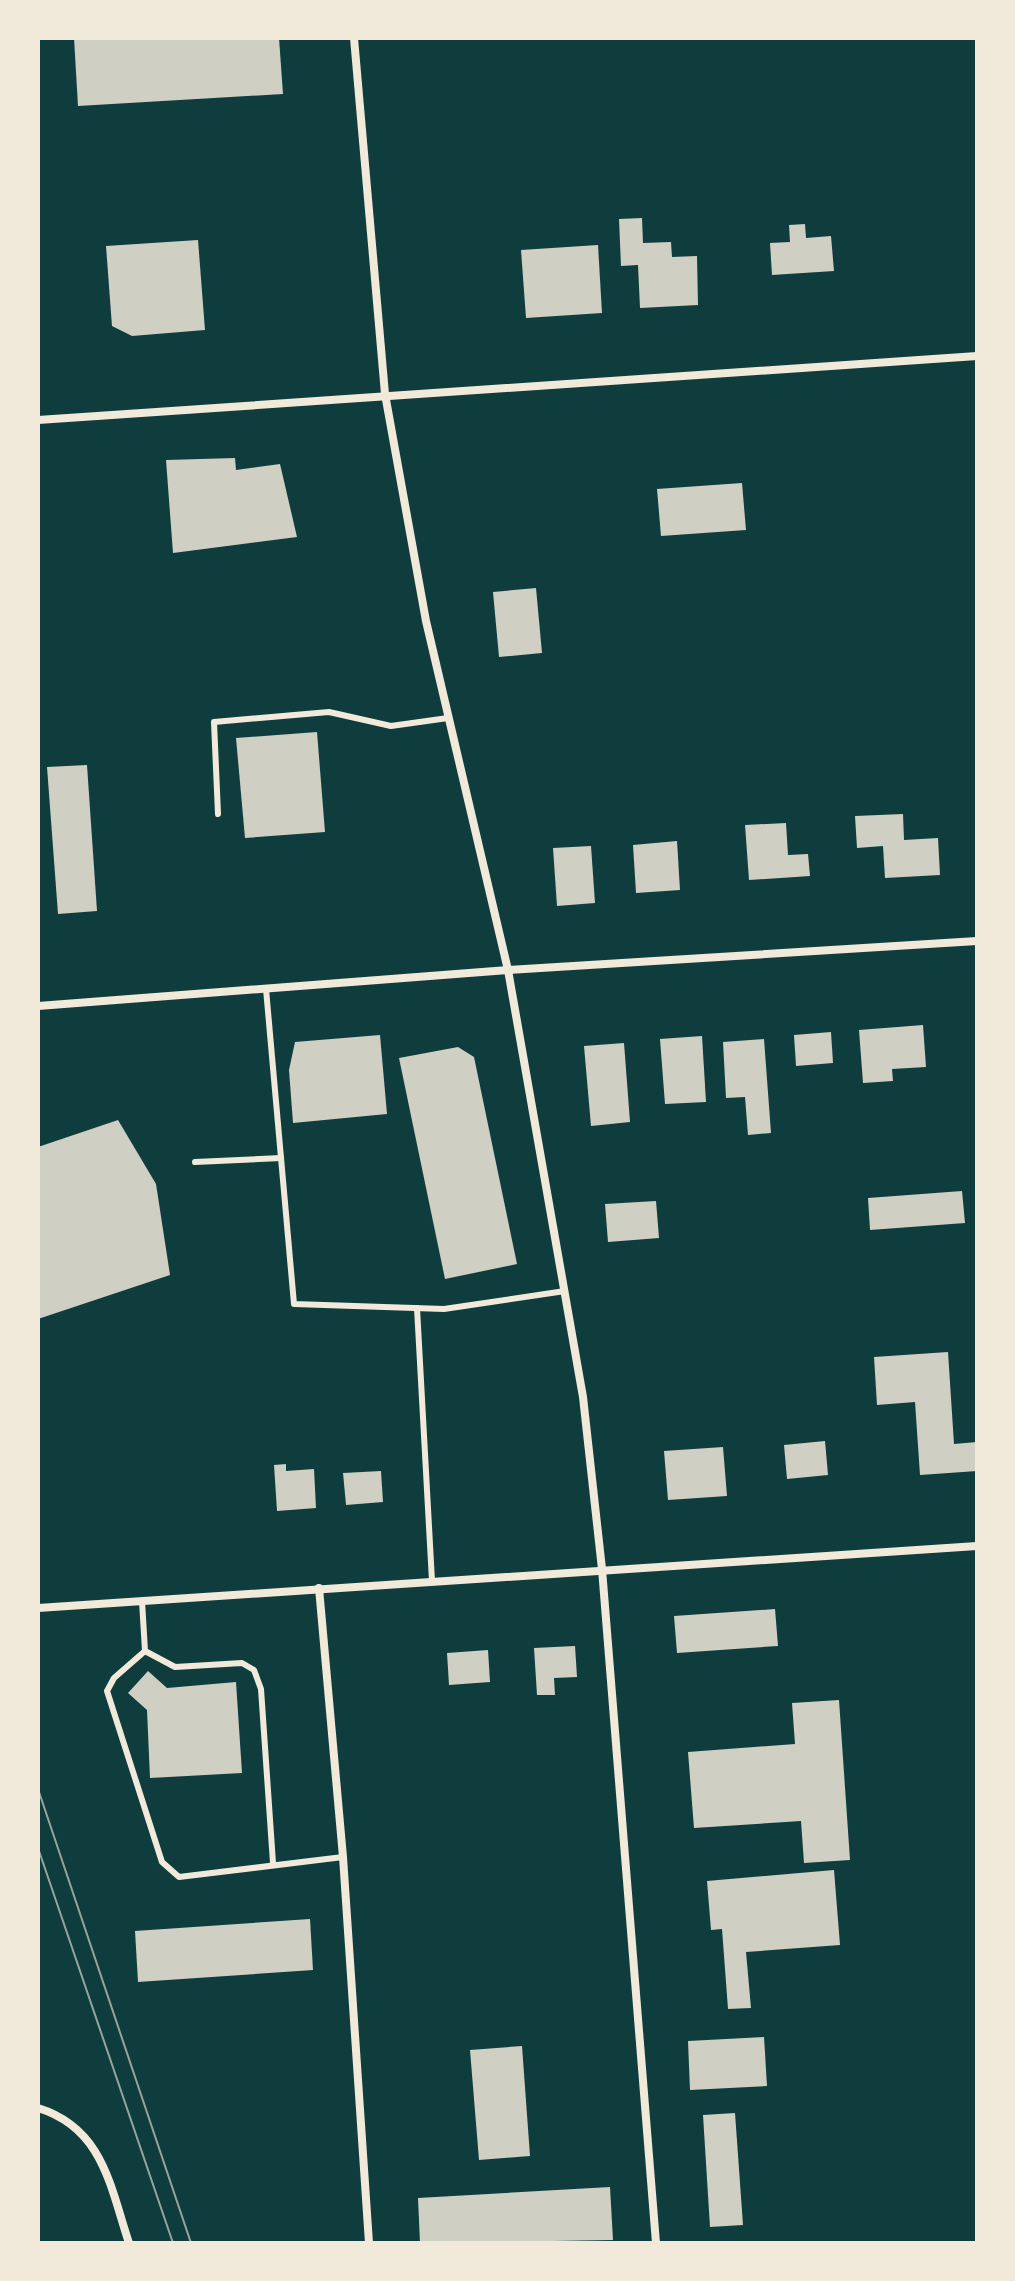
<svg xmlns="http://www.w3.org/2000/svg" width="1015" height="2281" font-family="Rubik,sans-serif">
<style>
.building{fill:#cfcfc3}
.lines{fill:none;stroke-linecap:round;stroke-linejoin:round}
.service{stroke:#f1e9da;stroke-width:6}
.minor{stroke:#f1e9da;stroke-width:8}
.tram{stroke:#97a49c;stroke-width:2}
</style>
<rect width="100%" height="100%" fill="#0f3d3e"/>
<g class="building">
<polygon points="74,38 279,38 283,94 78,106"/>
<polygon points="642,218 643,243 671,242 672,257 697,256 698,305 640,308 638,265 621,266 619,219"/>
<polygon points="805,224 806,238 831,236 834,271 772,275 770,243 790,242 789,225"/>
<polygon points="198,240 205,330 132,336 112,326 106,246"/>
<polygon points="598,245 602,313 526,318 521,250"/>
<polygon points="235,458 236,470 280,464 297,537 173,553 166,460"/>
<polygon points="742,483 746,530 661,536 657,489"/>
<polygon points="536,588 542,653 499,657 493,592"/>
<polygon points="317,732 325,832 245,838 236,738"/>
<polygon points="87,765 97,911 58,914 47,767"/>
<polygon points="903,814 904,840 938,838 940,875 885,878 883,846 857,848 855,816"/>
<polygon points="786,823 788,855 808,854 810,876 749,880 745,825"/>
<polygon points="677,841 680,890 636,893 633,845"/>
<polygon points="591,846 595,903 557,906 553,848"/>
<polygon points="923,1025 926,1067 892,1069 893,1081 863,1083 859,1030"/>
<polygon points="831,1032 833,1063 796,1066 794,1035"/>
<polygon points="380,1035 387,1114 293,1123 289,1070 295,1042"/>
<polygon points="702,1036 706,1102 665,1104 660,1039"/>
<polygon points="764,1039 771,1133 748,1135 745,1097 726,1098 723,1042"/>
<polygon points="624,1043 630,1122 591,1126 584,1046"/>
<polygon points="458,1047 474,1057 517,1264 445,1279 399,1058"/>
<polygon points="118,1120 156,1184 170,1275 38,1319 38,1147"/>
<polygon points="962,1191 965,1223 870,1230 868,1198"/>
<polygon points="656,1201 659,1238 608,1242 605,1204"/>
<polygon points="948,1352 954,1444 977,1442 977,1471 920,1475 915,1402 877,1405 874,1357"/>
<polygon points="825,1441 828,1475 787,1479 784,1445"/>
<polygon points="723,1447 727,1496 668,1500 664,1451"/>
<polygon points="286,1464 286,1471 314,1469 316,1508 277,1511 274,1465"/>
<polygon points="381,1471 383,1502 346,1505 343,1473"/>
<polygon points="775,1609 778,1646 677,1653 674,1616"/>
<polygon points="575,1646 577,1677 554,1678 555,1695 537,1695 534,1648"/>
<polygon points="488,1650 490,1682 449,1685 447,1653"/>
<polygon points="148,1671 167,1688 236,1682 242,1773 150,1778 147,1710 128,1693"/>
<polygon points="839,1700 850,1860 804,1863 801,1821 694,1828 688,1752 795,1744 792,1703"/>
<polygon points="834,1870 840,1945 746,1952 751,2008 728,2009 722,1929 711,1930 707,1881"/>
<polygon points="310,1919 313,1970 138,1982 135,1931"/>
<polygon points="764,2037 767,2086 690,2090 688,2041"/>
<polygon points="522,2046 530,2156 479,2160 470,2050"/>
<polygon points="735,2113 743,2225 710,2227 703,2115"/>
<polygon points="610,2187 613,2240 420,2243 418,2198"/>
</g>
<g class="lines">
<g class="service">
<polyline points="218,814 214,722 329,712 391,726 448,718"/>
<polyline points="266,989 294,1304 444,1309 565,1291"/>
<polyline points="195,1162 281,1158"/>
<polyline points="417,1308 432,1581"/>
<polyline points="142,1601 145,1651 175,1667 242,1663 254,1670 261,1689 273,1863"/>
<polyline points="145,1651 114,1678 107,1691 162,1862 179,1877 343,1857"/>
</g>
<g class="minor">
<polyline points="354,38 385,394 426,621 508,970 583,1397 602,1569 656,2243"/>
<polyline points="38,420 977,356"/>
<polyline points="38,1006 508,970 977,941"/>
<polyline points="319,1588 343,1857 369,2243"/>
<polyline points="38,1608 977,1546"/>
<path d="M38 2108C103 2128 110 2186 129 2243"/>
</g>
<g class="tram">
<polyline points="38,1789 191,2243"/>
<polyline points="38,1848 173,2243"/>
</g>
</g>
<rect width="1015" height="2281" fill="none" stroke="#f1e9da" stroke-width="80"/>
</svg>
